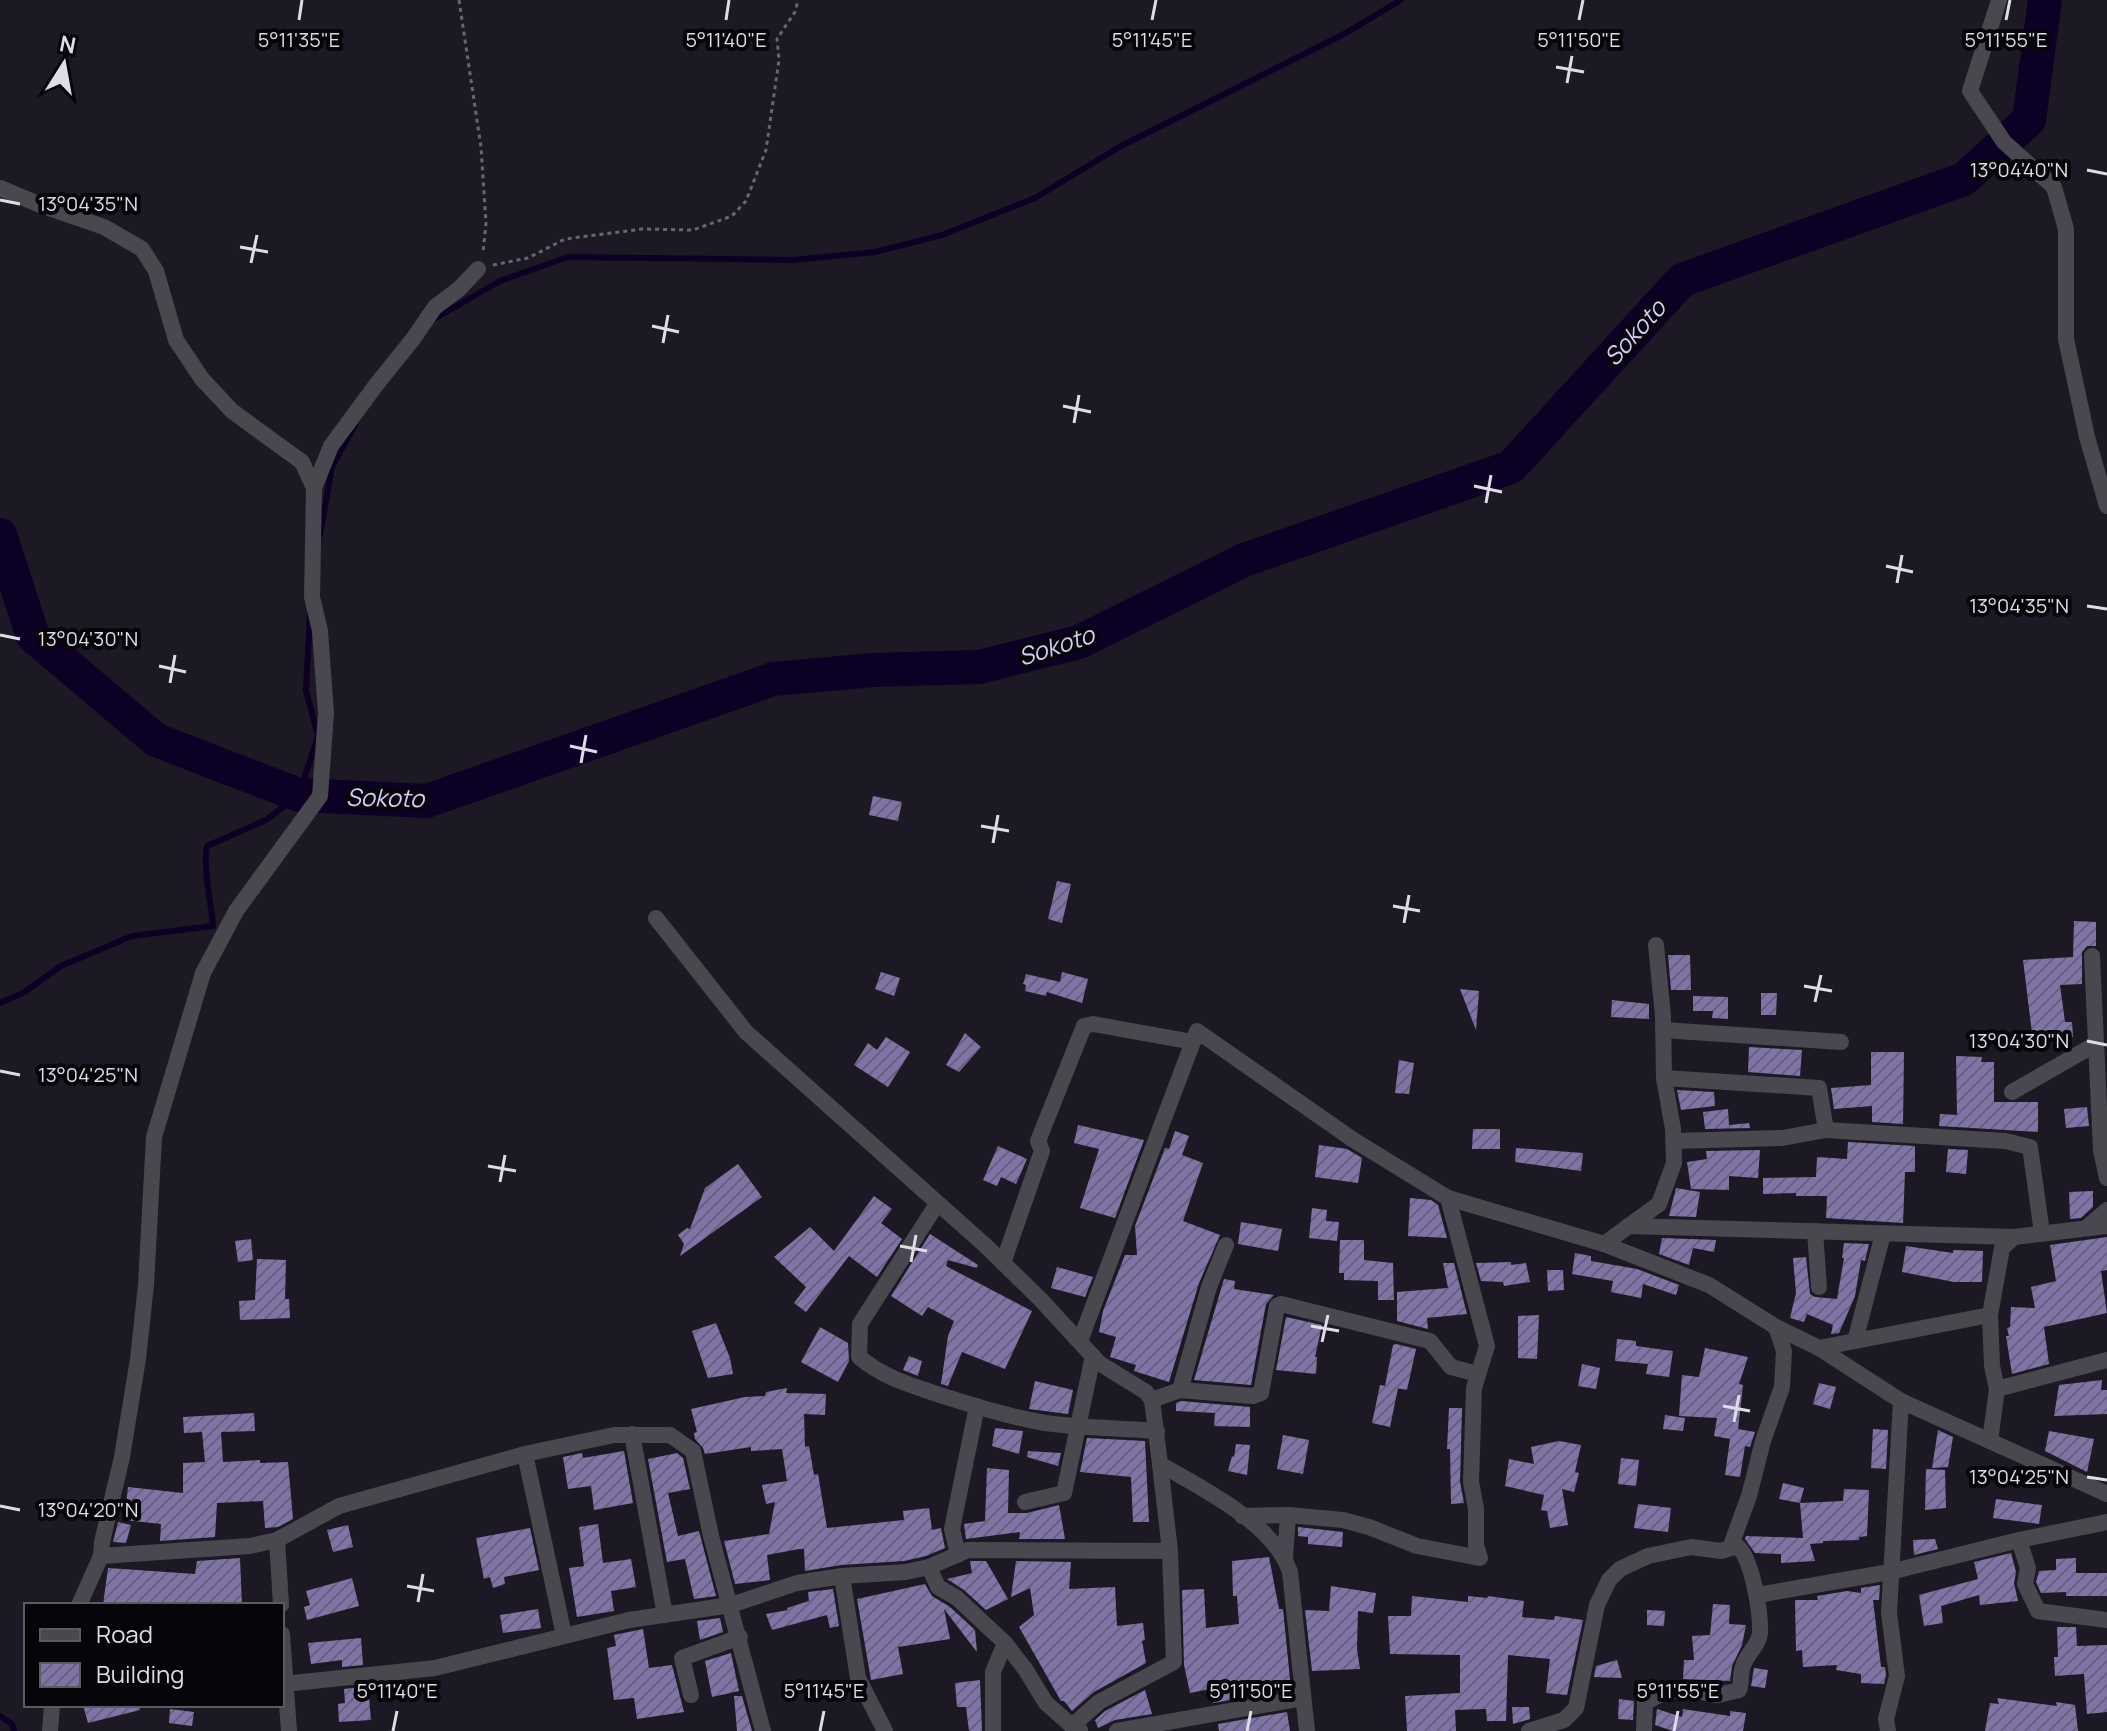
<svg xmlns="http://www.w3.org/2000/svg" width="2107" height="1731" font-family="Manrope,sans-serif">
<style>
.lines{fill:none;stroke-linecap:round;stroke-linejoin:round}
.stream{stroke:#0d0025;stroke-width:6}
.river{stroke:#0d0025;stroke-width:34}
.building{fill:url(#building-hatch)}
.path{stroke:#686671;stroke-width:3;stroke-dasharray:4 4;stroke-linecap:butt}
.minor{stroke:#49484e;stroke-width:16}
.ticks{fill:none;stroke:#dedde5;stroke-width:3}
.labels{text-anchor:middle;dominant-baseline:central;stroke-width:8;stroke-linejoin:round;paint-order:stroke}
.water-label{font-size:24px;font-style:italic;fill:#d4caf9;stroke:#06050a}
.ticks-label{font-size:20px;text-anchor:middle;fill:#dedde5;stroke:#06050a;stroke-width:8;stroke-linejoin:round;paint-order:stroke}
</style>
<defs>
<pattern id="building-hatch" width="6" height="6" patternUnits="userSpaceOnUse" patternTransform="scale(2)"><rect width="6" height="6" fill="#8074a7"/><path d="M-1 1l2-2M0 6l6-6M5 7l2-2" fill="none" stroke="#686080"/></pattern>
</defs>
<rect width="100%" height="100%" fill="#1c1925"/>
<g class="lines">
<g class="stream">
<polyline points="436,318 500,281 568,257 793,260 875,252 942,235 1035,198 1121,146 1346,33 1401,0"/>
<polyline points="320,535 332,467 355,425"/>
<path d="M0 1003 23 993 61 966 132 936 213 926C211 901 203 871 207 846L266 820 299 795 318 736 306 691 310 613"/>
<polyline points="0,1716 12,1724 14,1731"/>
</g>
<polyline class="river" points="0,535 33,636 156,740 299,795 427,801 773,679 873,670 979,667 1079,642 1244,560 1511,467 1682,280 1964,179 2029,120 2045,0"/>
</g>
<g class="building">
<polygon points="873,796 902,802 898,821 869,815"/>
<polygon points="1057,881 1071,884 1062,923 1048,919"/>
<polygon points="2074,921 2096,922 2096,946 2087,946 2082,952 2082,984 2060,985 2065,1022 2072,1022 2073,1037 2058,1037 2057,1032 2032,1033 2023,960 2073,957"/>
<polygon points="1668,955 1690,955 1691,990 1671,990"/>
<polygon points="881,972 900,978 894,996 875,989"/>
<polygon points="1062,972 1088,979 1082,1003 1047,992 1046,996 1025,991 1026,985 1023,984 1026,974 1060,982"/>
<polygon points="1460,989 1479,991 1476,1030"/>
<polygon points="1761,993 1777,993 1776,1015 1761,1015"/>
<polygon points="1693,996 1728,997 1728,1019 1712,1018 1713,1011 1693,1011"/>
<polygon points="1612,1000 1649,1004 1649,1019 1611,1017"/>
<polygon points="965,1033 981,1047 959,1072 946,1065"/>
<polygon points="886,1037 910,1052 888,1087 854,1065 868,1043 877,1050"/>
<polygon points="1749,1047 1802,1050 1800,1076 1748,1072"/>
<polygon points="1871,1052 1904,1052 1903,1124 1872,1122 1872,1106 1834,1109 1831,1088 1871,1085"/>
<polygon points="1956,1056 1982,1057 1981,1062 1994,1062 1994,1102 2038,1102 2038,1132 1939,1126 1940,1114 1957,1115"/>
<polygon points="1399,1060 1414,1063 1409,1094 1395,1093"/>
<polygon points="1677,1090 1714,1092 1715,1106 1681,1110"/>
<polygon points="2087,1107 2089,1126 2066,1128 2064,1109"/>
<polygon points="1728,1109 1729,1125 1749,1123 1750,1128 1705,1129 1703,1112"/>
<polygon points="1078,1125 1144,1140 1115,1218 1080,1208 1099,1149 1074,1143"/>
<polygon points="1473,1129 1500,1129 1500,1149 1472,1149"/>
<polygon points="1175,1131 1189,1136 1182,1155 1203,1163 1183,1221 1220,1235 1199,1283 1169,1382 1134,1371 1136,1365 1110,1357 1116,1337 1099,1332 1103,1311 1125,1255 1137,1255 1135,1226 1165,1148 1169,1149"/>
<polygon points="1848,1142 1915,1146 1915,1172 1905,1172 1903,1223 1826,1218 1827,1196 1796,1196 1796,1193 1763,1194 1763,1178 1816,1177 1817,1157 1847,1159"/>
<polygon points="1319,1145 1347,1149 1362,1158 1358,1183 1315,1177"/>
<polygon points="998,1146 1027,1159 1016,1184 1001,1177 997,1186 983,1180"/>
<polygon points="1516,1148 1583,1153 1581,1171 1515,1162"/>
<polygon points="1948,1149 1968,1150 1966,1174 1946,1172"/>
<polygon points="1760,1150 1758,1178 1729,1176 1729,1190 1691,1189 1687,1162 1707,1159 1706,1151"/>
<polygon points="738,1164 762,1197 680,1256 684,1244 678,1235 687,1228 690,1229 705,1188"/>
<polygon points="1676,1188 1700,1192 1696,1217 1669,1216"/>
<polygon points="2093,1191 2093,1207 2081,1218 2070,1219 2069,1192"/>
<polygon points="874,1196 892,1209 881,1223 902,1239 877,1277 849,1256 806,1312 794,1303 806,1287 774,1257 810,1227 834,1251"/>
<polygon points="1410,1198 1431,1200 1438,1205 1447,1238 1408,1236"/>
<polygon points="1312,1208 1327,1210 1326,1221 1339,1222 1337,1241 1309,1238"/>
<polygon points="1241,1222 1282,1229 1278,1251 1238,1244"/>
<polygon points="930,1234 978,1265 977,1268 948,1260 946,1266 1032,1311 1005,1369 962,1352 948,1386 941,1384 948,1336 954,1321 928,1307 922,1316 891,1296"/>
<polygon points="2107,1237 2107,1270 2101,1271 2107,1313 2044,1327 2049,1364 2012,1374 2006,1336 2009,1336 2007,1328 2010,1327 2011,1307 2035,1308 2031,1287 2056,1281 2050,1245"/>
<polygon points="1662,1238 1716,1240 1714,1252 1693,1248 1689,1265 1659,1254"/>
<polygon points="251,1239 253,1260 238,1262 235,1241"/>
<polygon points="1340,1240 1364,1240 1364,1260 1393,1263 1394,1300 1378,1300 1378,1281 1344,1280 1344,1273 1339,1273"/>
<polygon points="1844,1243 1869,1244 1865,1261 1861,1260 1855,1296 1839,1333 1831,1334 1833,1325 1807,1314 1804,1322 1790,1318 1796,1293 1793,1258 1806,1257 1810,1294 1815,1297 1837,1299 1844,1258 1842,1258"/>
<polygon points="1906,1246 1953,1253 1953,1250 1983,1251 1982,1282 1954,1282 1902,1272"/>
<polygon points="1575,1253 1591,1256 1591,1261 1637,1269 1679,1285 1676,1295 1643,1284 1641,1298 1611,1292 1613,1281 1572,1274"/>
<polygon points="257,1259 286,1260 285,1299 289,1299 290,1318 240,1320 239,1301 255,1300"/>
<polygon points="1511,1262 1511,1265 1526,1263 1530,1282 1504,1286 1503,1282 1481,1281 1476,1263"/>
<polygon points="1443,1263 1454,1263 1467,1314 1427,1318 1428,1329 1397,1321 1397,1292 1448,1288"/>
<polygon points="1057,1267 1093,1277 1085,1297 1051,1288"/>
<polygon points="1547,1270 1563,1270 1564,1290 1548,1291"/>
<polygon points="1224,1279 1235,1281 1234,1289 1274,1295 1266,1304 1251,1385 1194,1380"/>
<polygon points="1539,1315 1537,1359 1518,1358 1518,1316"/>
<polygon points="1286,1317 1322,1325 1315,1357 1317,1357 1316,1374 1276,1370"/>
<polygon points="716,1323 730,1358 733,1374 708,1378 692,1331"/>
<polygon points="820,1327 848,1343 849,1361 838,1382 801,1362"/>
<polygon points="1617,1339 1636,1341 1636,1346 1673,1351 1669,1377 1646,1374 1648,1364 1615,1361"/>
<polygon points="1396,1344 1416,1349 1407,1390 1385,1386 1393,1345"/>
<polygon points="1705,1348 1748,1357 1739,1384 1743,1385 1738,1429 1755,1432 1750,1447 1745,1446 1740,1477 1725,1475 1730,1439 1714,1436 1717,1418 1679,1416 1682,1375 1699,1377"/>
<polygon points="909,1356 922,1361 918,1376 903,1370"/>
<polygon points="1582,1364 1600,1368 1596,1389 1578,1386"/>
<polygon points="2102,1380 2101,1390 2107,1390 2107,1414 2054,1416 2059,1385"/>
<polygon points="1035,1381 1073,1390 1068,1414 1029,1409"/>
<polygon points="1819,1383 1836,1387 1830,1409 1813,1404"/>
<polygon points="1380,1385 1398,1388 1390,1427 1372,1423"/>
<polygon points="787,1388 786,1393 826,1394 825,1415 804,1414 805,1447 809,1446 814,1475 818,1474 827,1528 904,1520 903,1511 929,1508 932,1530 941,1528 945,1548 926,1556 904,1561 841,1565 805,1571 804,1549 799,1549 767,1555 770,1580 735,1584 724,1541 769,1534 775,1502 766,1504 762,1485 787,1481 782,1449 751,1451 751,1447 705,1454 703,1448 695,1439 694,1433 697,1432 691,1409 745,1397 765,1396 766,1392"/>
<polygon points="1181,1401 1250,1407 1250,1427 1214,1426 1215,1413 1176,1411 1176,1403"/>
<polygon points="1449,1408 1462,1408 1460,1482 1464,1503 1451,1504 1450,1449 1447,1449"/>
<polygon points="254,1413 255,1431 221,1432 223,1462 260,1460 260,1463 288,1462 293,1519 278,1527 265,1528 263,1501 217,1503 215,1537 160,1541 161,1524 124,1520 128,1487 183,1493 183,1463 205,1462 202,1432 184,1433 183,1417"/>
<polygon points="1665,1415 1685,1418 1683,1431 1663,1429"/>
<polygon points="995,1428 1023,1431 1019,1454 992,1446"/>
<polygon points="1873,1429 1888,1430 1886,1469 1871,1468"/>
<polygon points="1938,1430 1953,1437 1948,1467 1932,1468"/>
<polygon points="2049,1431 2094,1439 2087,1472 2045,1451"/>
<polygon points="1283,1435 1309,1440 1303,1474 1277,1469"/>
<polygon points="1087,1438 1145,1441 1149,1522 1133,1522 1131,1477 1080,1472"/>
<polygon points="1559,1441 1581,1445 1575,1472 1579,1473 1574,1492 1562,1489 1568,1525 1550,1528 1547,1511 1541,1510 1544,1495 1505,1486 1509,1459 1534,1464 1531,1447"/>
<polygon points="1236,1444 1250,1445 1247,1475 1228,1471 1232,1456 1234,1457"/>
<polygon points="624,1451 633,1503 594,1510 591,1486 568,1489 563,1457 582,1453 583,1458"/>
<polygon points="1028,1451 1061,1453 1058,1466 1027,1457"/>
<polygon points="677,1453 683,1458 690,1489 668,1493 678,1536 699,1531 716,1596 694,1599 685,1559 667,1562 648,1459"/>
<polygon points="1621,1458 1639,1460 1636,1486 1618,1484"/>
<polygon points="987,1468 1009,1470 1008,1513 1027,1513 1059,1505 1065,1539 1019,1539 1020,1532 966,1539 964,1524 985,1521"/>
<polygon points="1926,1469 1945,1470 1946,1508 1925,1510"/>
<polygon points="1783,1483 1804,1488 1800,1503 1843,1501 1844,1489 1869,1490 1867,1536 1859,1537 1859,1540 1823,1541 1823,1543 1810,1544 1815,1561 1781,1563 1781,1554 1755,1553 1745,1539 1746,1536 1803,1538 1800,1503 1779,1499"/>
<polygon points="1996,1499 2042,1505 2039,1524 1993,1518"/>
<polygon points="1638,1504 1671,1508 1668,1532 1634,1528"/>
<polygon points="118,1522 131,1525 126,1543 113,1542"/>
<polygon points="598,1524 603,1563 631,1559 636,1587 611,1591 614,1611 577,1617 569,1568 584,1566 579,1527"/>
<polygon points="348,1525 353,1547 333,1552 327,1530"/>
<polygon points="1298,1527 1343,1532 1342,1547 1308,1544 1308,1537 1298,1536"/>
<polygon points="530,1528 539,1570 504,1577 505,1584 493,1588 490,1577 484,1579 476,1538"/>
<polygon points="1935,1539 1938,1549 1914,1555 1913,1540"/>
<polygon points="2011,1553 2016,1572 2014,1583 2018,1601 1980,1605 1979,1595 1941,1606 1943,1623 1924,1626 1919,1595 1978,1579 1974,1562"/>
<polygon points="1269,1557 1279,1609 1283,1609 1291,1689 1213,1703 1210,1689 1190,1693 1184,1665 1182,1590 1204,1589 1206,1628 1239,1624 1237,1596 1233,1596 1232,1561"/>
<polygon points="240,1558 242,1605 103,1605 108,1568 195,1574 197,1561"/>
<polygon points="2076,1558 2076,1573 2107,1573 2107,1596 2066,1596 2066,1592 2041,1593 2036,1582 2039,1571 2056,1570 2056,1559"/>
<polygon points="970,1561 986,1561 1008,1599 986,1610 964,1590 947,1579 972,1573"/>
<polygon points="1016,1561 1071,1562 1069,1589 1115,1587 1117,1626 1143,1623 1145,1640 1142,1641 1146,1663 1094,1692 1072,1711 1064,1701 1061,1701 1019,1627 1034,1615 1030,1588 1011,1597"/>
<polygon points="352,1578 359,1606 307,1620 304,1607 310,1605 306,1591"/>
<polygon points="925,1584 932,1596 950,1607 975,1630 977,1652 944,1609 950,1639 898,1647 903,1674 871,1680 857,1599"/>
<polygon points="1880,1585 1879,1600 1873,1600 1881,1667 1885,1667 1886,1675 1884,1684 1861,1683 1861,1674 1836,1670 1837,1665 1803,1667 1802,1650 1796,1651 1795,1600 1818,1600 1817,1596 1847,1591 1861,1593 1861,1588"/>
<polygon points="1331,1586 1376,1593 1373,1613 1358,1611 1357,1649 1360,1669 1312,1671 1305,1610 1329,1611"/>
<polygon points="833,1589 839,1626 830,1628 827,1615 772,1630 766,1614 788,1610 787,1608 809,1601 808,1592"/>
<polygon points="1412,1596 1468,1602 1468,1596 1487,1598 1488,1596 1524,1601 1522,1617 1554,1620 1555,1616 1583,1620 1567,1695 1546,1693 1550,1659 1508,1655 1506,1721 1487,1721 1486,1709 1455,1710 1456,1731 1407,1731 1405,1696 1460,1693 1460,1655 1390,1654 1388,1616 1411,1616"/>
<polygon points="1713,1604 1730,1605 1729,1624 1746,1625 1742,1645 1732,1666 1730,1681 1683,1679 1684,1660 1694,1660 1692,1636 1710,1635"/>
<polygon points="538,1609 541,1628 503,1633 500,1615"/>
<polygon points="1647,1610 1665,1611 1664,1626 1647,1625"/>
<polygon points="720,1618 723,1632 700,1640 697,1621"/>
<polygon points="2057,1627 2076,1627 2077,1646 2107,1645 2107,1712 2087,1714 2084,1674 2055,1676 2054,1657 2058,1657"/>
<polygon points="643,1629 649,1668 672,1665 684,1712 637,1719 634,1698 614,1700 607,1648 616,1646 614,1635"/>
<polygon points="361,1638 363,1665 342,1667 342,1660 311,1664 308,1643"/>
<polygon points="731,1653 739,1691 712,1697 705,1661"/>
<polygon points="1617,1660 1622,1678 1594,1677 1596,1666"/>
<polygon points="1754,1668 1768,1670 1765,1688 1751,1686"/>
<polygon points="980,1680 982,1731 969,1731 966,1707 957,1707 955,1683"/>
<polygon points="368,1686 371,1720 339,1722 338,1704 345,1703 344,1689"/>
<polygon points="1145,1690 1152,1714 1115,1720 1098,1728 1095,1720 1105,1711"/>
<polygon points="734,1696 742,1696 752,1731 737,1731"/>
<polygon points="1997,1698 2057,1706 2056,1702 2075,1705 2078,1731 1985,1731 1990,1703 1999,1704"/>
<polygon points="1619,1699 1634,1701 1633,1720 1618,1719"/>
<polygon points="83,1705 139,1705 140,1710 88,1723"/>
<polygon points="1512,1707 1529,1707 1530,1719 1513,1724"/>
<polygon points="170,1709 194,1712 192,1726 169,1723"/>
<polygon points="1657,1709 1682,1717 1683,1709 1730,1716 1730,1711 1746,1713 1743,1731 1673,1731 1655,1725"/>
<polygon points="1287,1712 1290,1731 1219,1731 1218,1724"/>
</g>
<g class="lines">
<g class="path">
<polyline points="459,0 481,147 486,223 483,253"/>
<polyline points="493,265 528,258 565,239 642,229 693,230 732,216 746,201 766,150 779,60 777,39 795,12 798,0"/>
</g>
<g class="minor">
<polyline points="1999,0 1970,91 2004,142 2054,187 2066,229 2066,339 2087,437 2107,506"/>
<polyline points="0,188 43,206 104,227 142,249 156,271 176,340 202,379 232,411 302,462 314,488"/>
<path d="M656 918 746 1032 987 1247 1041 1300 1099 1363 1146 1392 1152 1400 1160 1464C1202 1489 1274 1523 1290 1572L1307 1731"/>
<polyline points="1656,945 1663,1016 1664,1078"/>
<polyline points="2092,956 2101,1150 2107,1178"/>
<polyline points="1663,1030 1841,1042"/>
<polyline points="2012,1092 2096,1044"/>
<polyline points="1674,1141 1782,1138 1826,1130"/>
<path d="M937 1204 860 1324 859 1357C883 1377 907 1384 937 1394 972 1405 1009 1417 1045 1423 1082 1428 1120 1428 1157 1431"/>
<polyline points="1628,1226 2014,1237"/>
<polyline points="2087,1227 2107,1210"/>
<polyline points="1815,1231 1819,1287"/>
<polyline points="1604,1244 1659,1204 1674,1163 1673,1129 1664,1078 1819,1088 1826,1130 2005,1141 2030,1147 2042,1233"/>
<polyline points="1003,1263 1042,1151 1038,1141 1084,1026 1093,1024 1193,1042"/>
<polyline points="1080,1341 1197,1031 1352,1139 1448,1198 1604,1244 1709,1285 1776,1327 1819,1348 1901,1401 2107,1494"/>
<polyline points="1855,1341 1883,1234"/>
<polyline points="1819,1348 1990,1315"/>
<polyline points="1997,1389 2107,1360"/>
<polyline points="1180,1390 1209,1287 1226,1245"/>
<polyline points="1152,1400 1180,1390 1253,1396 1261,1393 1277,1306 1281,1304 1430,1341 1451,1367 1478,1374"/>
<polyline points="632,1434 665,1615"/>
<polyline points="1990,1441 1997,1389 1992,1366 1990,1315 2002,1248 2014,1237 2107,1226"/>
<polyline points="525,1454 564,1635"/>
<polyline points="1025,1502 1064,1493 1093,1356"/>
<polyline points="1242,1516 1288,1515 1343,1520 1369,1527 1417,1546 1480,1558 1476,1545 1476,1509 1471,1482 1474,1388 1487,1346 1448,1198"/>
<polyline points="277,1540 281,1605"/>
<polyline points="2019,1540 2028,1568 2025,1584 2038,1611 2107,1620"/>
<polyline points="1730,1548 1749,1496 1763,1441 1782,1387 1784,1351 1776,1327"/>
<polyline points="958,1555 952,1529 977,1406"/>
<polyline points="101,1556 250,1546 277,1540 339,1506 525,1454 614,1435 670,1435 693,1451 711,1536 763,1731"/>
<polyline points="1285,1558 1288,1515"/>
<polyline points="929,1567 938,1587 957,1598 1005,1643 1025,1669 1046,1703 1072,1726 1080,1730"/>
<polyline points="842,1576 858,1678 885,1731"/>
<polyline points="1757,1595 1890,1572 2019,1540 2107,1522"/>
<polyline points="79,1605 101,1556 102,1542 122,1457 138,1359 146,1285 154,1137 171,1080 203,973 236,911 320,796 326,713 320,631 312,597 314,488 331,446 376,385 413,339 435,307 459,289 478,269"/>
<polyline points="282,1634 289,1731"/>
<polyline points="284,1684 435,1668 629,1620 731,1605 797,1583 842,1576 906,1572 929,1567 968,1550 1170,1551 1160,1464"/>
<polyline points="691,1695 682,1658 740,1637"/>
<polyline points="50,1731 52,1705"/>
<polyline points="993,1731 993,1672 1005,1643"/>
<polyline points="1075,1731 1072,1726 1099,1702 1174,1662 1170,1551"/>
<polyline points="1117,1731 1303,1698"/>
<path d="M1529 1731 1564 1720 1576 1708 1597 1605 1609 1580 1620 1569 1648 1556 1691 1547 1721 1551 1737 1546C1752 1557 1761 1614 1760 1633 1759 1645 1746 1655 1743 1666 1740 1674 1742 1682 1739 1690L1718 1695 1690 1690 1664 1692 1645 1703 1644 1731"/>
<polyline points="1888,1731 1886,1719 1897,1676 1889,1613 1901,1401"/>
</g>
</g>
<path class="ticks" d="M299 20 302 0M726 20 729 0M1152 20 1156 0M1579 20 1583 0M2006 20 2010 0M1556 67 1584 72M1567 83 1572 56M2087 170 2107 174M0 200 20 204M240 247 268 252M251 263 257 235M652 326 679 332M663 343 668 315M1063 406 1091 412M1074 423 1079 395M1474 486 1502 492M1486 503 1491 475M1886 566 1913 572M1897 583 1902 555M2087 606 2107 609M0 635 20 639M159 666 186 672M170 683 175 655M570 746 597 752M581 763 586 735M981 826 1009 831M993 843 998 815M1393 906 1420 911M1404 923 1409 895M1804 986 1832 991M1815 1002 1821 975M2087 1041 2107 1045M0 1071 20 1075M488 1166 516 1171M500 1182 505 1155M900 1246 927 1251M911 1262 916 1235M1311 1326 1339 1331M1322 1342 1328 1315M1723 1406 1750 1411M1734 1422 1739 1395M2087 1477 2107 1480M0 1506 20 1510M407 1586 434 1591M418 1602 423 1574M393 1731 397 1711M820 1731 824 1711M1247 1731 1251 1711M1674 1731 1678 1711"/>
<g class="labels">
<g class="water-label">
<text transform="translate(1634 332) rotate(-48)">Sokoto</text>
<text transform="translate(1056 645) rotate(-18)">Sokoto</text>
<text transform="translate(385 797) rotate(1)">Sokoto</text>
</g>
</g>
<g class="ticks-label">
<text x="299" y="47">5°11'35"E</text>
<text x="726" y="47">5°11'40"E</text>
<text x="1152" y="47">5°11'45"E</text>
<text x="1579" y="47">5°11'50"E</text>
<text x="2006" y="47">5°11'55"E</text>
<text x="2019" y="177">13°04'40"N</text>
<text x="88" y="211">13°04'35"N</text>
<text x="2019" y="613">13°04'35"N</text>
<text x="88" y="646">13°04'30"N</text>
<text x="2019" y="1048">13°04'30"N</text>
<text x="88" y="1082">13°04'25"N</text>
<text x="2019" y="1484">13°04'25"N</text>
<text x="88" y="1517">13°04'20"N</text>
<text x="397" y="1698">5°11'40"E</text>
<text x="824" y="1698">5°11'45"E</text>
<text x="1251" y="1698">5°11'50"E</text>
<text x="1678" y="1698">5°11'55"E</text>
</g>
<rect x="24" y="1603" width="260" height="104" fill="#06050a" stroke="#5c5b62" stroke-width="2"/>
<rect x="40" y="1629" width="40" height="12" fill="#49484e" stroke="#5c5b62" stroke-width="2"/>
<text x="96" y="1643" font-size="24" fill="#dedde5">Road</text>
<rect x="40" y="1663" width="40" height="24" fill="url(#building-hatch)" stroke="#5c5b62" stroke-width="2"/>
<text x="96" y="1683" font-size="24" fill="#dedde5">Building</text>
<g transform="translate(64 64) rotate(11)" stroke="#06050a" stroke-width="6" paint-order="stroke">
<path d="M0-6L14 30L0 20L-14 30Z" fill="#dedde5"/>
<text y="-12" font-size="22" font-weight="bold" text-anchor="middle" fill="#dedde5">N</text>
</g>
</svg>
